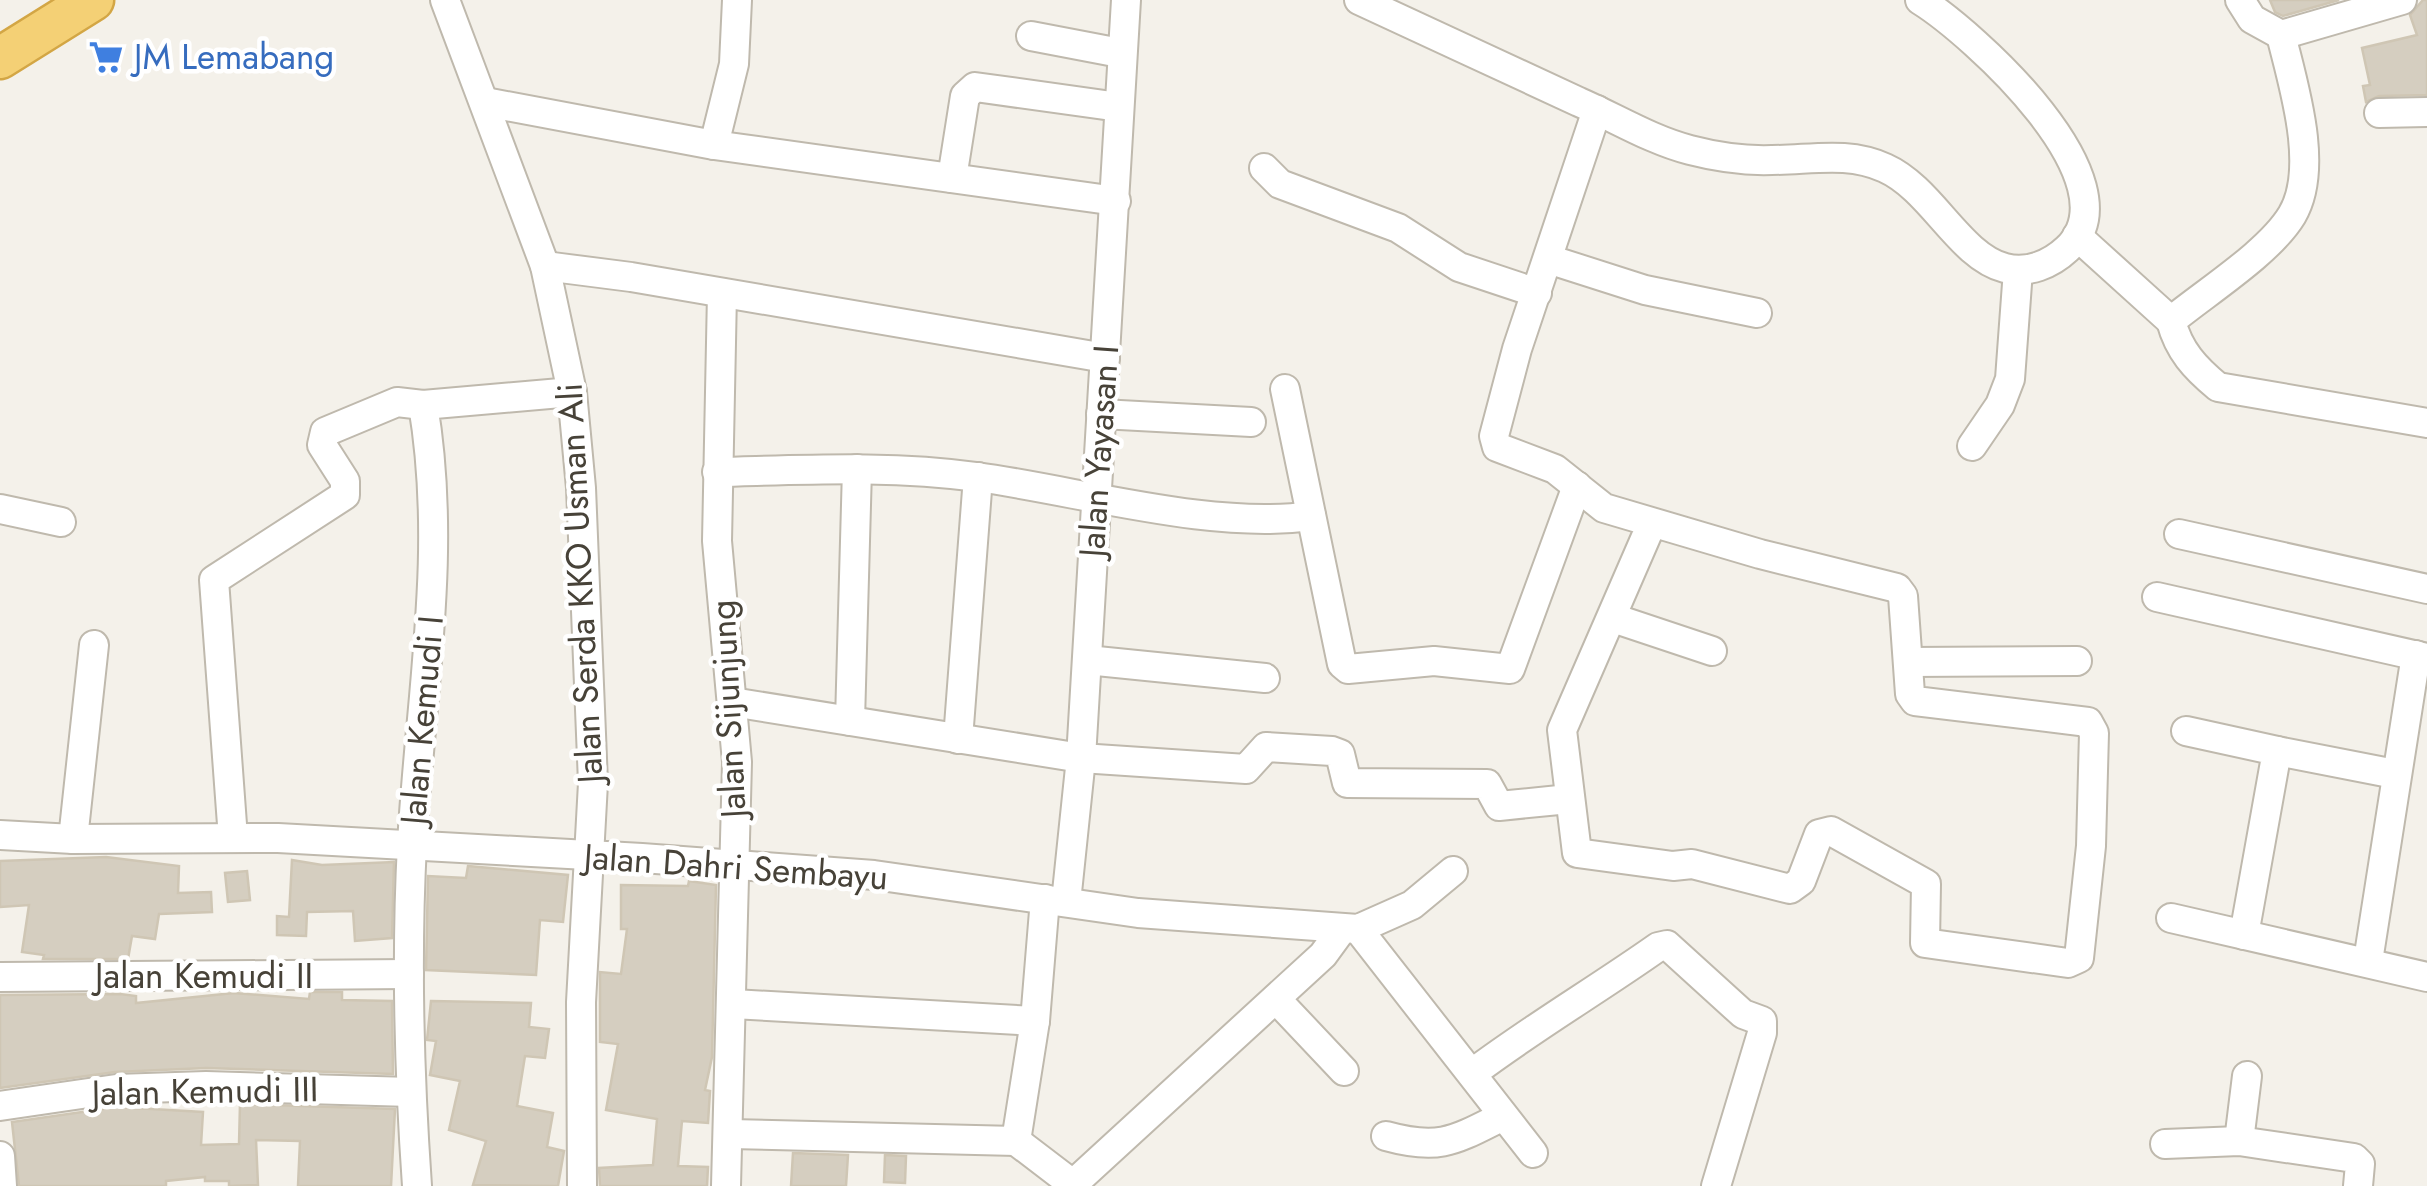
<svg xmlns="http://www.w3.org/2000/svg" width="2427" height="1186" font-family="Jost,sans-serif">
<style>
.building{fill:#d5cec0;stroke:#cfc6b4;stroke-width:2.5}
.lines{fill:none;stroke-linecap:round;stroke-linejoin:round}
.minor-casing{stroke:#bfb9ad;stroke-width:32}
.highway-casing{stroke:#d3a645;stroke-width:45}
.minor{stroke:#fff;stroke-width:28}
.highway{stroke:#f4d075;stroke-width:40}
.labels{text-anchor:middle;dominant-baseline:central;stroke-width:9;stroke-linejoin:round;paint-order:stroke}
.shop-label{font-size:35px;fill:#366cbe;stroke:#fff;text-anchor:start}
.street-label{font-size:35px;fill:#474238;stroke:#fff}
</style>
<rect width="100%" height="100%" fill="#f4f1ea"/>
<g class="building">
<polygon points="2270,0 2339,0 2283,16 2275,12"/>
<polygon points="2423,0 2427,0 2427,95 2379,96 2366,102 2363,86 2370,85 2362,48 2417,35 2410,15"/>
<polygon points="106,857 179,866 178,893 211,892 212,912 159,914 155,939 132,936 128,959 43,959 44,955 22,952 29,905 0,907 0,861"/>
<polygon points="292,860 322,865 394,862 392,938 355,941 353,911 307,912 306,936 277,935 277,916 289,917"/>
<polygon points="468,866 568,875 563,922 540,920 536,975 426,970 428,876 466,878"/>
<polygon points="247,871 250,900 228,902 225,873"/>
<polygon points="689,881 716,885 712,1057 705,1090 710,1091 708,1123 682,1121 678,1166 708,1167 707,1186 600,1186 599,1168 653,1165 657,1119 606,1110 618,1044 600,1042 600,972 621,974 627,929 621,929 621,885 688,886"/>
<polygon points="310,992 342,992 342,1000 392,1001 393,1074 206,1068 115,1072 0,1088 0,995 120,994 136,996 136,1003 234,993 309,999"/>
<polygon points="431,1001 531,1003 529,1027 549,1029 545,1058 525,1056 517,1106 553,1113 547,1147 564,1151 558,1186 473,1185 486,1141 449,1130 460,1081 430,1075 436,1041 427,1040"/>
<polygon points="240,1104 395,1109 391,1186 298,1186 300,1141 256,1140 258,1185 229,1186 229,1181 205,1181 205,1177 166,1181 166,1186 19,1186 12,1122 117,1107 203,1112 201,1145 239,1144"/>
<polygon points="793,1153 848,1155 846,1186 791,1186"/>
<polygon points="885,1155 906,1156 905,1183 884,1182"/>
</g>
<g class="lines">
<g class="minor-casing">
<g id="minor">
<polyline points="445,0 545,266 572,392 581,488 593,783 581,1002 582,1186"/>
<path d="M1359 0C1432 34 1506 68 1579 102 1616 118 1651 140 1690 150 1717 157 1744 161 1772 160 1811 160 1848 151 1885 168 1932 189 1959 256 2005 268 2028 274 2051 264 2067 249 2139 183 1973 33 1920 0"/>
<polyline points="2240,0 2252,19 2281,35 2402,0"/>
<path d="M2281 35C2293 84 2320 168 2292 215 2269 253 2206 292 2171 321 2179 351 2195 368 2218 387L2427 423"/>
<polyline points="1031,36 1120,53"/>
<polyline points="485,102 714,145 1116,201"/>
<polyline points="1597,110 1517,349 1494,436 1497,447 1555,469 1604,508 1760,554 1897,588 1903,596 1910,694 1915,701 2088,722 2094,733 2091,846 2079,958 2068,963 1925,943 1926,884 1831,831 1819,834 1801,881 1790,889 1692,864 1673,866 1577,853 1562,730 1652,523"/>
<polyline points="2379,113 2427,112"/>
<polyline points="714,145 734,64 737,0"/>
<polyline points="1264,168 1280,184 1398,228 1459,267 1537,293"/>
<polyline points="952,178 965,96 975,87 1119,107"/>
<polyline points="2077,236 2171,321"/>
<polyline points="1548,259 1645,290 1757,313"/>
<polyline points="545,266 631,277 1105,358"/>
<polyline points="722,293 717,541 737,762 726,1186"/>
<polyline points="1285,389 1342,664 1348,669 1434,661 1510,669 1577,486"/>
<polyline points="1101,414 1251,422"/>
<polyline points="1972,446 2000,405 2010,379 2018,270"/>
<path d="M717 472C804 470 891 465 977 477 1079 491 1211 530 1311 516"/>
<polyline points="0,509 61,522"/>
<polyline points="2179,534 2427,589"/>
<polyline points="2157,597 2427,658"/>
<polyline points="1613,618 1712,651"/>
<polyline points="1087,660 1265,678"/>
<polyline points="1909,662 2077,661"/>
<polyline points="732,702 1081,758 1246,769 1266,747 1332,751 1340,754 1347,783 1487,784 1499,806 1569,799"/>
<polyline points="850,721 857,469"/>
<polyline points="2186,731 2277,751 2244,935"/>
<polyline points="958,739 978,477"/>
<polyline points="2277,751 2395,774"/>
<polyline points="0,835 73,839 278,838 642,858 874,875 1138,913 1358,929 1412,905 1453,871"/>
<polyline points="233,838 214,580 345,495 345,481 322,445 325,432 397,402 423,405"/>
<polyline points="73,839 94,645"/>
<polyline points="1066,902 1081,758 1126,0"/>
<polyline points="2171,918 2427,977"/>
<polyline points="1358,929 1533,1153"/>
<polyline points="2368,961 2416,655"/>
<polyline points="0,977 409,974"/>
<polyline points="1276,999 1344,1071"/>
<polyline points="733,1004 1035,1021"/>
<path d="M1474 1072C1534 1027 1597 990 1658 947L1667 945 1743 1014 1762 1021V1033L1716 1186"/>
<polyline points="0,1106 116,1089 206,1086 411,1092"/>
<polyline points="730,1134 1016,1141 1035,1021 1045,899"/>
<path d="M1386 1136C1440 1151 1455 1140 1503 1116"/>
<polyline points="1016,1141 1075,1186"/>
<polyline points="2239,1141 2247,1076"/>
<polyline points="2165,1144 2239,1141 2354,1158 2360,1164 2358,1186"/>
<polyline points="0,1156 2,1186"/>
<path d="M417 1186C409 1072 406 958 412 844 420 698 448 551 423 405L572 392"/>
<polyline points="1071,1186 1323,955 1342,929"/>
</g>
</g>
<g class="highway-casing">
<polyline id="highway" points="0,58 93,0"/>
</g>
<use href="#minor" class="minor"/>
<use href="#highway" class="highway"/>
</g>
<defs>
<g id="supermarket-bare" transform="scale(2.7)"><path d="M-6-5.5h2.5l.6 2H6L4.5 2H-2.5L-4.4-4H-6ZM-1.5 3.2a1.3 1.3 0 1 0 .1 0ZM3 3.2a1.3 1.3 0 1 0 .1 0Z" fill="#3f7fe0" stroke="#fff" stroke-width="2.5" paint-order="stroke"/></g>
</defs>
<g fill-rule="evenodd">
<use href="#supermarket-bare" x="106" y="57"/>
</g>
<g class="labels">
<g class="shop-label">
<text x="134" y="57">JM Lemabang</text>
</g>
<g class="street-label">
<text transform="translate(1099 451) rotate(-86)">Jalan Yayasan I</text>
<text transform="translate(580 583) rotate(-93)">Jalan Serda KKO Usman Ali</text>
<text transform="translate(728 709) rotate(-93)">Jalan Sijunjung</text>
<text transform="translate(422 720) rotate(-85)">Jalan Kemudi I</text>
<text transform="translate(736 867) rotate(4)">Jalan Dahri Sembayu</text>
<text x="204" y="976">Jalan Kemudi II</text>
<text transform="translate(205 1091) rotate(-1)">Jalan Kemudi III</text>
</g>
</g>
</svg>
